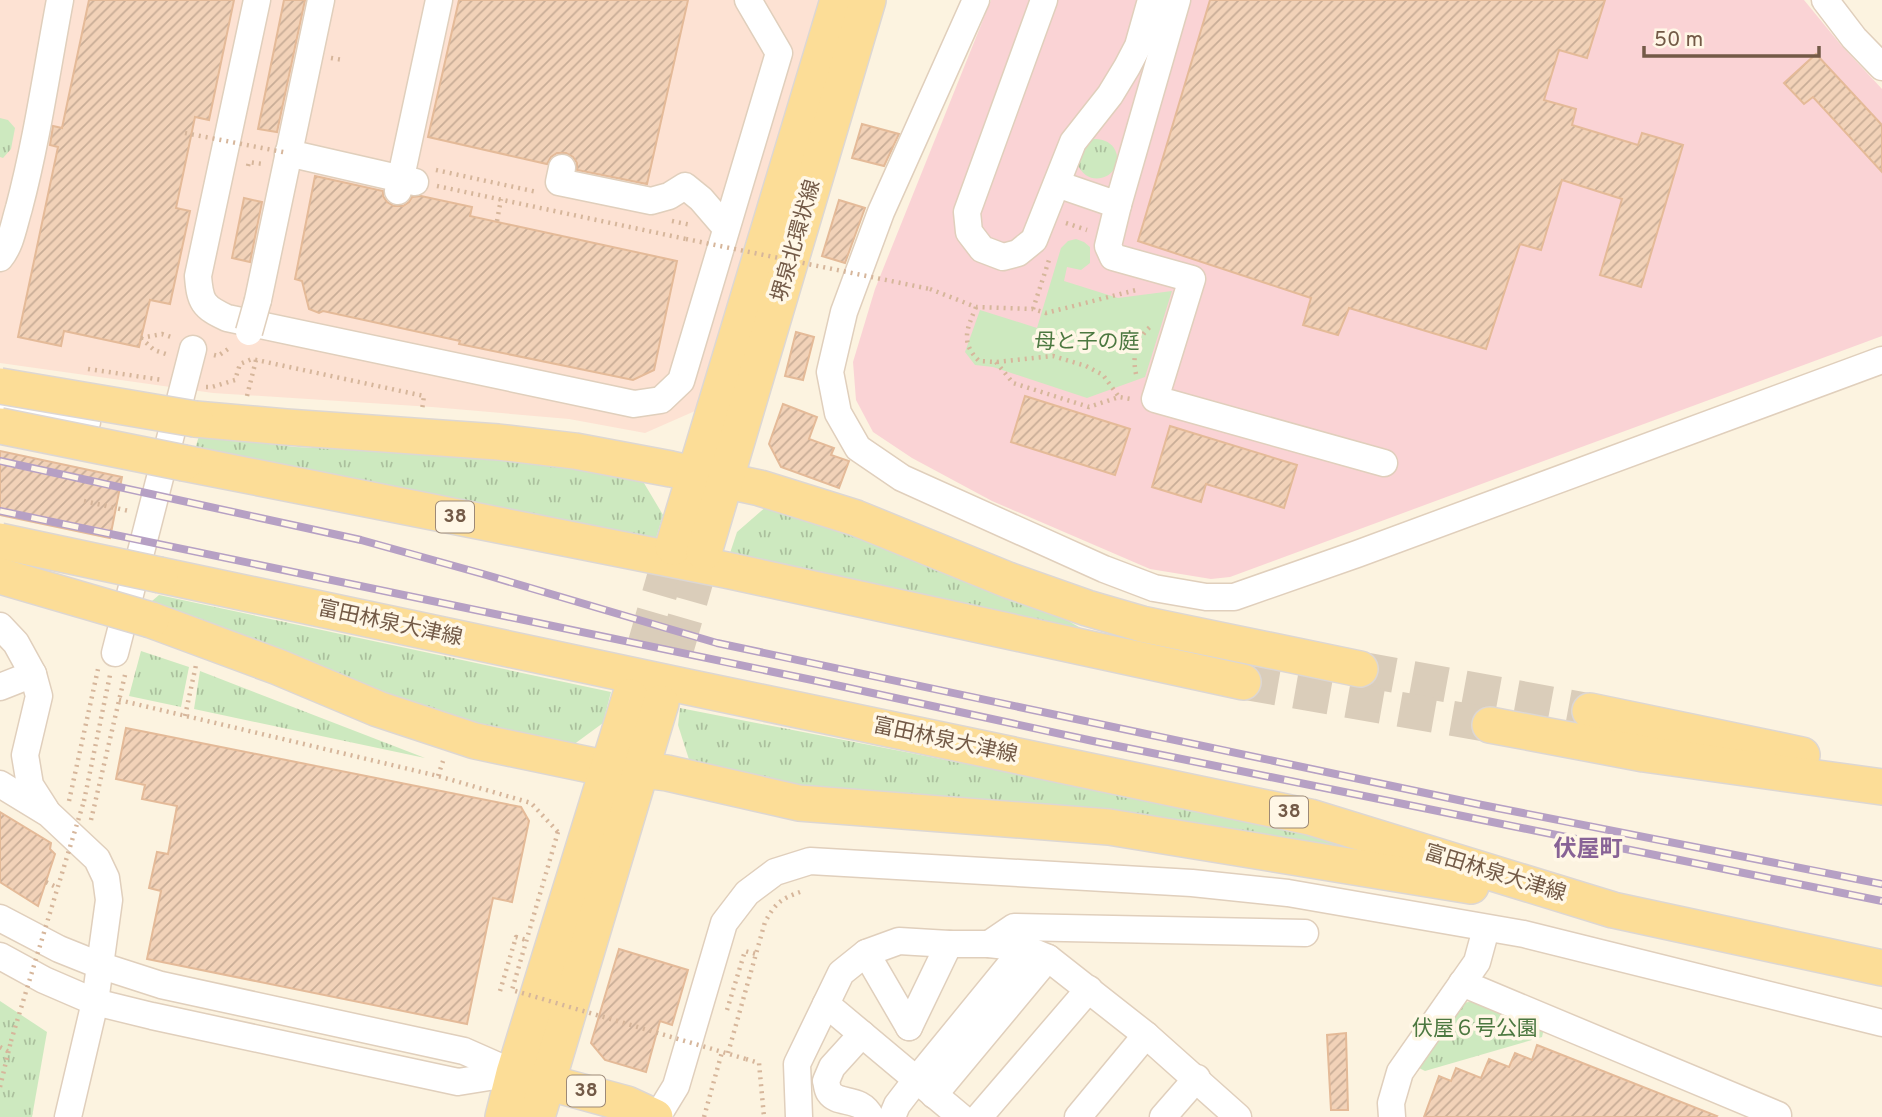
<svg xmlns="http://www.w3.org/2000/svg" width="1882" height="1117" font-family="Overpass,'Noto Sans JP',sans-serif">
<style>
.commercial{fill:#fde2d3}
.medical{fill:#fad3d5}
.grass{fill:url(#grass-tufts)}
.garden{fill:#cde9bf}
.building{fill:url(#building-hatch);stroke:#e4ba98;stroke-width:2}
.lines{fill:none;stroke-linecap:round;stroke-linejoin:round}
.major-tunnel{stroke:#dacdba;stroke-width:35;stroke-dasharray:35 18;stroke-linecap:butt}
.minor-casing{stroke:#e0cfbc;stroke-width:29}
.major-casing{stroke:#ddd7d3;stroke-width:38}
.path{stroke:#d6b69b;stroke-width:4.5;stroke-dasharray:2 5;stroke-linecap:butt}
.minor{stroke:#fff;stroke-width:26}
.major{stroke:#fcdd97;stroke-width:35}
.rail-casing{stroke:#b6a0c4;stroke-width:8}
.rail{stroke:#fff7e6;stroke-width:5;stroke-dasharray:16;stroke-linecap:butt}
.minor-bridge-casing{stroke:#e0cfbc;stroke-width:29;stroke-linecap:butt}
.major-bridge-casing{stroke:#ddd7d3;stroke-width:38;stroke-linecap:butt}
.path-bridge{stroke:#d6b69b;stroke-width:4.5;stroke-dasharray:2 5;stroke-linecap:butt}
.minor-bridge{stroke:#fff;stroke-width:26}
.major-bridge{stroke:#fcdd97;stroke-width:35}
.labels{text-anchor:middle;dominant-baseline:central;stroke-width:7;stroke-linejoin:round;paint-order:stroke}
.shield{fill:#fff7e6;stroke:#9d8977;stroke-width:2}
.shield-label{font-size:19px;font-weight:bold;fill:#735a47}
.street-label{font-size:21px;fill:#735a47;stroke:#fff7e6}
.park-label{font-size:21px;fill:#4c7840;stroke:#fff7e6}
.neighbourhood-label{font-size:23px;font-weight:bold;fill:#886396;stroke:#fff7e6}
</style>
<defs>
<pattern id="grass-tufts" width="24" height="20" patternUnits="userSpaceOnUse" patternTransform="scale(1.75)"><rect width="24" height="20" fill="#cde9bf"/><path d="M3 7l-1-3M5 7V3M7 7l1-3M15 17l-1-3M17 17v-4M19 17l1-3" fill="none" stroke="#abc09d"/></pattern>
<pattern id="building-hatch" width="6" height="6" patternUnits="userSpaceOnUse" patternTransform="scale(1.75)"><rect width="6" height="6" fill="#f2d2b8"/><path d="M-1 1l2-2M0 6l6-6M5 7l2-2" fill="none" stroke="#c8ad97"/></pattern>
</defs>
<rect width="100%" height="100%" fill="#fcf3e0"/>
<polygon class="commercial" points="0,0 821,0 695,411 645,433 569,419 432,407 213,393 0,363"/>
<polygon class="medical" points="991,0 1804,0 1841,45 1882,89 1882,336 1230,577 1211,579 1150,569 992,501 912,458 873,432 856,400 853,362 875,289"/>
<g class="grass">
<polygon points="0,118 8,120 15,128 11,149 3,158 0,157"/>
<path d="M1094 139C1102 139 1109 141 1114 148 1129 173 1089 194 1077 163L1087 141Z"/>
<polygon points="199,436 295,447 445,453 564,465 641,478 663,515 655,542 195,449"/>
<polygon points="767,506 918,557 1014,602 1056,614 1086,631 728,559 737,532"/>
<polygon points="159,595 611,692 603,723 573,745 478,724 382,694 154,609 152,601"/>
<polygon points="141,651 189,667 181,707 129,696"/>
<polygon points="200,671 425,758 194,709"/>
<polygon points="680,708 1264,822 1359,843 1363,863 787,793 692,769 678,725"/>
<polygon points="0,1001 47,1032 32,1117 0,1117"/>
<polygon points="1476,1001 1544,1028 1542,1037 1425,1071 1417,1067 1462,1003"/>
</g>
<polygon class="garden" points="1076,239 1084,242 1090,247 1090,263 1081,270 1067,267 1064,281 1118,298 1172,291 1145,377 1087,398 993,367 975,365 965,352 980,310 1037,328 1061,248 1068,241"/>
<g class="building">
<polygon points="89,0 234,0 209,120 195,117 176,208 190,211 170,304 150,300 139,347 64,331 61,346 18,337 58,147 50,145 53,126 62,128"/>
<polygon points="284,0 305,0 277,132 258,129"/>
<polygon points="459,0 688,0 647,184 577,170 577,163 573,157 566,153 557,153 551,157 547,164 428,137"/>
<polygon points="1210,0 1605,0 1587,58 1559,50 1544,100 1576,109 1572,125 1638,145 1642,133 1683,145 1641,287 1600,275 1622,199 1562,180 1541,250 1520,244 1486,349 1349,308 1338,335 1303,325 1311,298 1138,241"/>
<polygon points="1816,54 1882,125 1882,172 1813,97 1804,104 1784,83"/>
<polygon points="862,124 899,134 884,166 852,158"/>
<polygon points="315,176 383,191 383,196 387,202 394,206 403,206 409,202 412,197 421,196 472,207 470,216 677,261 654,370 633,380 459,344 460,341 323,311 319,313 309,309 302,281 295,279"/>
<polygon points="244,198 262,202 250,262 232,258"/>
<polygon points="839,200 865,208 845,263 822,256"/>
<polygon points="796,332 814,337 803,380 785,376"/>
<polygon points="1025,396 1130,429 1115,475 1011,442"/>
<polygon points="783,404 817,417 809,439 834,448 831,455 849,461 839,488 781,467 769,444"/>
<polygon points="1170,426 1297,465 1284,508 1206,484 1201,502 1152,487"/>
<polygon points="0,451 122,477 110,538 0,515"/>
<polygon points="126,728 521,807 529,821 512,902 493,898 467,1024 147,959 161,891 149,888 157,852 168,854 177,806 142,799 145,785 116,779"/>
<polygon points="0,812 51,843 50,849 55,854 38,906 0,882"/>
<polygon points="619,949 688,970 672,1025 660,1021 646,1072 605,1060 591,1043"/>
<polygon points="1346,1033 1348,1110 1331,1110 1327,1035"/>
<polygon points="1537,1045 1717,1116 1716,1117 1424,1117 1439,1076 1451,1081 1456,1068 1481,1078 1489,1059 1509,1067 1515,1053 1532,1060"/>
</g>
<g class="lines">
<g class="major-tunnel">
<polyline points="1360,669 1590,711"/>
<polyline points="1243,682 1490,725"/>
<polyline points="630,697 673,547"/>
<polyline points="661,703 704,552"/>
</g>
<g class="minor-casing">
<g id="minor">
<path d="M257 0 198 276C200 302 203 307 227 318L634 404 661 400 681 381 779 53 748 0"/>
<polyline points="976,0 881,212 844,312 830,372 838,413 858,448 902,478 1104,569 1154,588 1206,597 1234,597 1357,554 1882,360"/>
<polyline points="1044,0 967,212 969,232 982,249 1003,257 1018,253 1034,240 1073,142 1110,95 1127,67 1138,46 1151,0"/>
<polyline points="1825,0 1854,38 1882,67"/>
<polyline points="288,153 415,182"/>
<polyline points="562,168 559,182 651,201 669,196 685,186 701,199 726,228"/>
<polyline points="1057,184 1118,205 1177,0"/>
<polyline points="398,191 439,0"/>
<polyline points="1118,205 1108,246 1113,257 1192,279 1155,399 1384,463"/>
<path d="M0 258C11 245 14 224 19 208 37 140 47 69 60 0"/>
<polyline points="258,300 321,0"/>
<polyline points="0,407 87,422"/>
<polyline points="0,626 16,643 33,674 39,696 25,755 30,785 46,810"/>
<polyline points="115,653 193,349"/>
<polyline points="0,687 33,674"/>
<polyline points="0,784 49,814 97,859 106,878 109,900 95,1002 68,1117"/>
<polyline points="0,918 59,949 99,965 161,985 464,1051 514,1073"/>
<polyline points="989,944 1014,927 1305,933"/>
<polyline points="866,953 909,1027"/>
<polyline points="0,956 44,980 95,1002 152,1016 458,1082 514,1073"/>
<polyline points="1462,983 1778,1115"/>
<polyline points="826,1004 961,1117"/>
<polyline points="909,1027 949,944"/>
<path d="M862 1034 832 1067 826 1081C827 1084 827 1089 829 1092 838 1106 860 1095 871 1117"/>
<polyline points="934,1095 1048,958"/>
<polyline points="657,1117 676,1086 724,923 747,893 775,872 810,861 1192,883 1288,893 1524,934 1882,1023"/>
<polyline points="799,1117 797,1064 841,973 866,953 899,941 949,944 989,944 1024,948 1048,958 1146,1035 1238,1117"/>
<polyline points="892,1117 897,1105 917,1079 1024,948"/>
<polyline points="979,1117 1089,989"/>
<polyline points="1078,1117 1146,1035"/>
<polyline points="1163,1117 1197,1078"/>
<polyline points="1392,1117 1391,1103 1400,1072 1477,962 1486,929"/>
</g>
</g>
<g class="major-casing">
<g id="major">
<polyline points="195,419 286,427 498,442 575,451 671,469 760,488 856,518 1008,580 1087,608 1142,624 1360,669"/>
<polyline points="184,463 726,570 1243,682"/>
<polyline points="673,547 838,0"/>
<polyline points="704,552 868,0"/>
<polyline points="160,575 688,687 1310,817 1613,910 1882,968"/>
<polyline points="151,620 278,667 378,709 475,741 609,769 642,770 667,773 799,803 1109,827 1471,886"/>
<polyline points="1590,711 1802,755"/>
<polyline points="1490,725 1644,754 1882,787"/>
<polyline points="524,1076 627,1104 655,1117"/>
<polyline points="503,1117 514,1073 630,697"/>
<polyline points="537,1117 661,703"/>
</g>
</g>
<g class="path">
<polyline points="331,58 343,60"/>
<polyline points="248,166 249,162 263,164"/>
<polyline points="436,170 537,192"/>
<polyline points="437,186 686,239"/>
<polyline points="497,221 501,199"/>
<polyline points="672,221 691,225"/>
<polyline points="1066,223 1087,230"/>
<polyline points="930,289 976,307 1033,309 1046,313 1136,290"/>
<path d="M976 307C967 329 960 342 979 361L996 362 1053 356 1086 366 1103 375 1119 397"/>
<polyline points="1033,309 1049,260"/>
<polyline points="141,338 162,334 174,338"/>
<polyline points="141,338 154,350 169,355"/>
<polyline points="214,355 218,356 231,347"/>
<polyline points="996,362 1013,383 1089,407 1119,397 1131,399"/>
<polyline points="88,369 163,380"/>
<path d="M1136 374C1132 355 1136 339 1151 326"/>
<polyline points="206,387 212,387 235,380 240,364 252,359 424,396 422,410"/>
<polyline points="247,396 256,360"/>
<polyline points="84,501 129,511"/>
<polyline points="119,700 438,776 531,803 558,832"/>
<polyline points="185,716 196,665"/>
<polyline points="438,776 443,761"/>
<polyline points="69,801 98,669"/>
<polyline points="84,801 110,675"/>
<polyline points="91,820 125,675"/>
<polyline points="46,882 58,888"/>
<polyline points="500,991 516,937 526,940"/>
<polyline points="727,1010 745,951 756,954"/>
<polyline points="0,1047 9,1052"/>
<path d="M728 1053 765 922C775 904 780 899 800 892"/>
<polyline points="746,1059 759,1063 764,1117"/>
<polyline points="0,1087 11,1041"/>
<polyline points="704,1117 722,1052"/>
</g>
<use href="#minor" class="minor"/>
<use href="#major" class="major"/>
<g class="rail-casing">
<g id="rail">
<polyline points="0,461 361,540 483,574 717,643 1482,805 1882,884"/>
<polyline points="0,511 817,681 1093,741 1882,901"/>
</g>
</g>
<use href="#rail" class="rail"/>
<g class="minor-bridge-casing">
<polyline id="minor-bridge" points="249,332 258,300"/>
</g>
<g class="major-bridge-casing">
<g id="major-bridge">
<polyline points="0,386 195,419"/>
<polyline points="0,426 184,463"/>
<polyline points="0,541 160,575"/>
<polyline points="0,576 151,620"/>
</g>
</g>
<g class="path-bridge">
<polyline points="185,133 288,153"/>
<polyline points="686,239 930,289"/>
<polyline points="558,832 512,990 746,1059"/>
<polyline points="11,1041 84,801"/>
</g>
<use href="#minor-bridge" class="minor-bridge"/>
<use href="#major-bridge" class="major-bridge"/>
</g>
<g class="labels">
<g class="shield">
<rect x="436" y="501.5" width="38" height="31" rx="5"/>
<rect x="1270" y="796.5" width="38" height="31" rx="5"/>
<rect x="567" y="1075.5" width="38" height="31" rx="5"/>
</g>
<g class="shield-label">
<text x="455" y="517">38</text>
<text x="1289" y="812">38</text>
<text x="586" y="1091">38</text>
</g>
<g class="street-label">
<text transform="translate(797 241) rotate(-74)">堺泉北環状線</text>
<text transform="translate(390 624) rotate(12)">富田林泉大津線</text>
<text transform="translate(945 741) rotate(12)">富田林泉大津線</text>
<text transform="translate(1495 874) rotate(17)">富田林泉大津線</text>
</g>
<g class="park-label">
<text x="1087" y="342">母と子の庭</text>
<text x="1475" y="1029">伏屋６号公園</text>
</g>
<g class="neighbourhood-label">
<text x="1588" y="850">伏屋町</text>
</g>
</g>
<path d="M1644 46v10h175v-10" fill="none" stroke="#735a47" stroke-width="3.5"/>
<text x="1654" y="46" font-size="21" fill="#735a47" stroke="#fff7e6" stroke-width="5" paint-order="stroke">50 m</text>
</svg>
